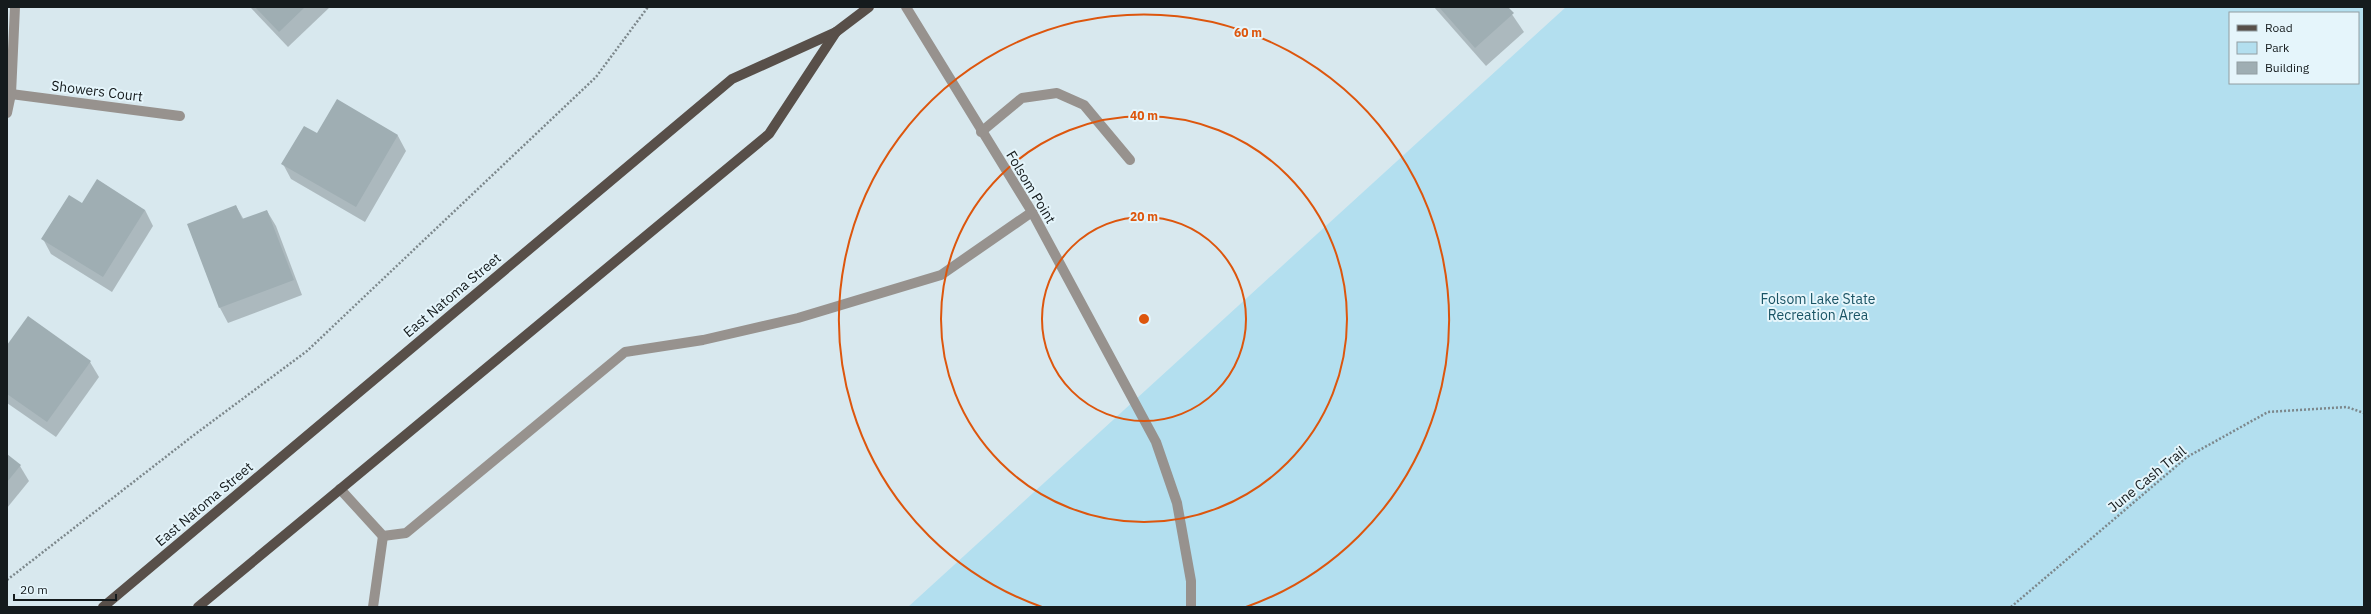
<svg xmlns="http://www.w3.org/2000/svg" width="2371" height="614" font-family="'IBM Plex Sans',sans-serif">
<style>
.green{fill:#b3dfef;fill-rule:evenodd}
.shadow{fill:#0003}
.building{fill:#9faeb3}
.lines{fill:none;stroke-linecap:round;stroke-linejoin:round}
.path{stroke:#7c878b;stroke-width:2.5;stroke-dasharray:2 2;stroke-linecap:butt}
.minor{stroke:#97928e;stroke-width:10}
.major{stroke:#584f49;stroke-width:10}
.ring{fill:none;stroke:#dd560d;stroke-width:2}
.labels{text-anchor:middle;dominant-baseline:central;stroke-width:4;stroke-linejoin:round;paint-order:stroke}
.street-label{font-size:14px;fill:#151b1d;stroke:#e5f5fb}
.park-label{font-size:14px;fill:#1a5465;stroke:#e5f5fb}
.centre{fill:#dd560d;stroke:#e5f5fb;stroke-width:2}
.ring-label{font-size:12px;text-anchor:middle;font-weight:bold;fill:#dd560d;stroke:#e5f5fb;stroke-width:4;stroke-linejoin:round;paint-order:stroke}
</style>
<rect width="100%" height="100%" fill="#d8e8ee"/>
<path class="green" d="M1566 7H2364V607H908ZM2230 13H2358V83H2230Z"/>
<g class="shadow">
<polygon points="250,7 330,7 288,47"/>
<polygon points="1434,7 1507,7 1524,32 1486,66"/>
<polygon points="337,101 398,136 406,151 365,222 291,179 283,164 317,135"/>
<polygon points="83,204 145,210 153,226 112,292 51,254 43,239"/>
<polygon points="236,206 244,220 267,211 276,226 302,295 228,323 220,308 188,225"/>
<polygon points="7,347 90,362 99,377 56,437 7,403"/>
<polygon points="7,455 20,466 29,481 7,508"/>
</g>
<g class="building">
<polygon points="255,7 305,7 279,32"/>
<polygon points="1439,7 1508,7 1514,13 1475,48"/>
<polygon points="337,99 398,135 356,207 281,164 304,126 317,133"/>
<polygon points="97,179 145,210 103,277 41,239 69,195 82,203"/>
<polygon points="236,205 242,219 267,210 294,280 219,308 187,224"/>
<polygon points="28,316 91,361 47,422 7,394 7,345"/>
<polygon points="7,454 21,465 7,482"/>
</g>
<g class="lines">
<g class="path">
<polyline points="7,580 194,435 307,351 596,77 648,7"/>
<polyline points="2011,607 2187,457 2268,412 2347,407 2364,413"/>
</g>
<g class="minor">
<polyline points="906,7 1032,212 1156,442 1177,503 1191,581 1191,607"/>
<polyline points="11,94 180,116"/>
<polyline points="7,113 11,94 15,7"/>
<polyline points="981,132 1022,98 1057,93 1084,105 1130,160"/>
<polyline points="340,489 383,536 406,533 625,352 703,340 798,318 941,275 1032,212"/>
<polyline points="373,607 383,536"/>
</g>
<g class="major">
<polyline points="103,607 732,79 836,32 869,7"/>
<polyline points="198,607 769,134 836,32"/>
</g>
</g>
<g class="ring">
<circle cx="1144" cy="319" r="102"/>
<circle cx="1144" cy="319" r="203"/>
<path d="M1042 607A305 305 0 1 1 1246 607"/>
</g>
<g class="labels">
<g class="street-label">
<text transform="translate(97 91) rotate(7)">Showers Court</text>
<text transform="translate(1031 187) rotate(59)">Folsom Point</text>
<text transform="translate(452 295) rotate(-40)">East Natoma Street</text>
<text transform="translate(2147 479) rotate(-39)">June Cash Trail</text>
<text transform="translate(204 504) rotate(-40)">East Natoma Street</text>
</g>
<g class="park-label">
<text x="1818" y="299">Folsom Lake State<tspan x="1818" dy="16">Recreation Area</tspan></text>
</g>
</g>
<circle cx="1144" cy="319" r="6" class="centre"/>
<g class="ring-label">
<text x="1248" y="37">60 m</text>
<text x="1144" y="120">40 m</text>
<text x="1144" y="221">20 m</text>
</g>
<rect width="2371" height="614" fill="none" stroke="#151b1d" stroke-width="16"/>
<rect x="2229" y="12" width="130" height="72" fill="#e5f5fb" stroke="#929ea2"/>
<rect x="2237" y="25" width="20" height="6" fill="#584f49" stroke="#929ea2"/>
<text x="2265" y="32" font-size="12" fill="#151b1d">Road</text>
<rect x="2237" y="42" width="20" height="12" fill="#b3dfef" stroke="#929ea2"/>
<text x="2265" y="52" font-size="12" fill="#151b1d">Park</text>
<rect x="2237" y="62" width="20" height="12" fill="#9faeb3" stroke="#929ea2"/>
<text x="2265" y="72" font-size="12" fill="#151b1d">Building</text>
<path d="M14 594v6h102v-6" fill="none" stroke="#151b1d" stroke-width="2"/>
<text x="20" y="594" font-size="12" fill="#151b1d" stroke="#e5f5fb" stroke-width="3" paint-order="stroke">20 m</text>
</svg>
